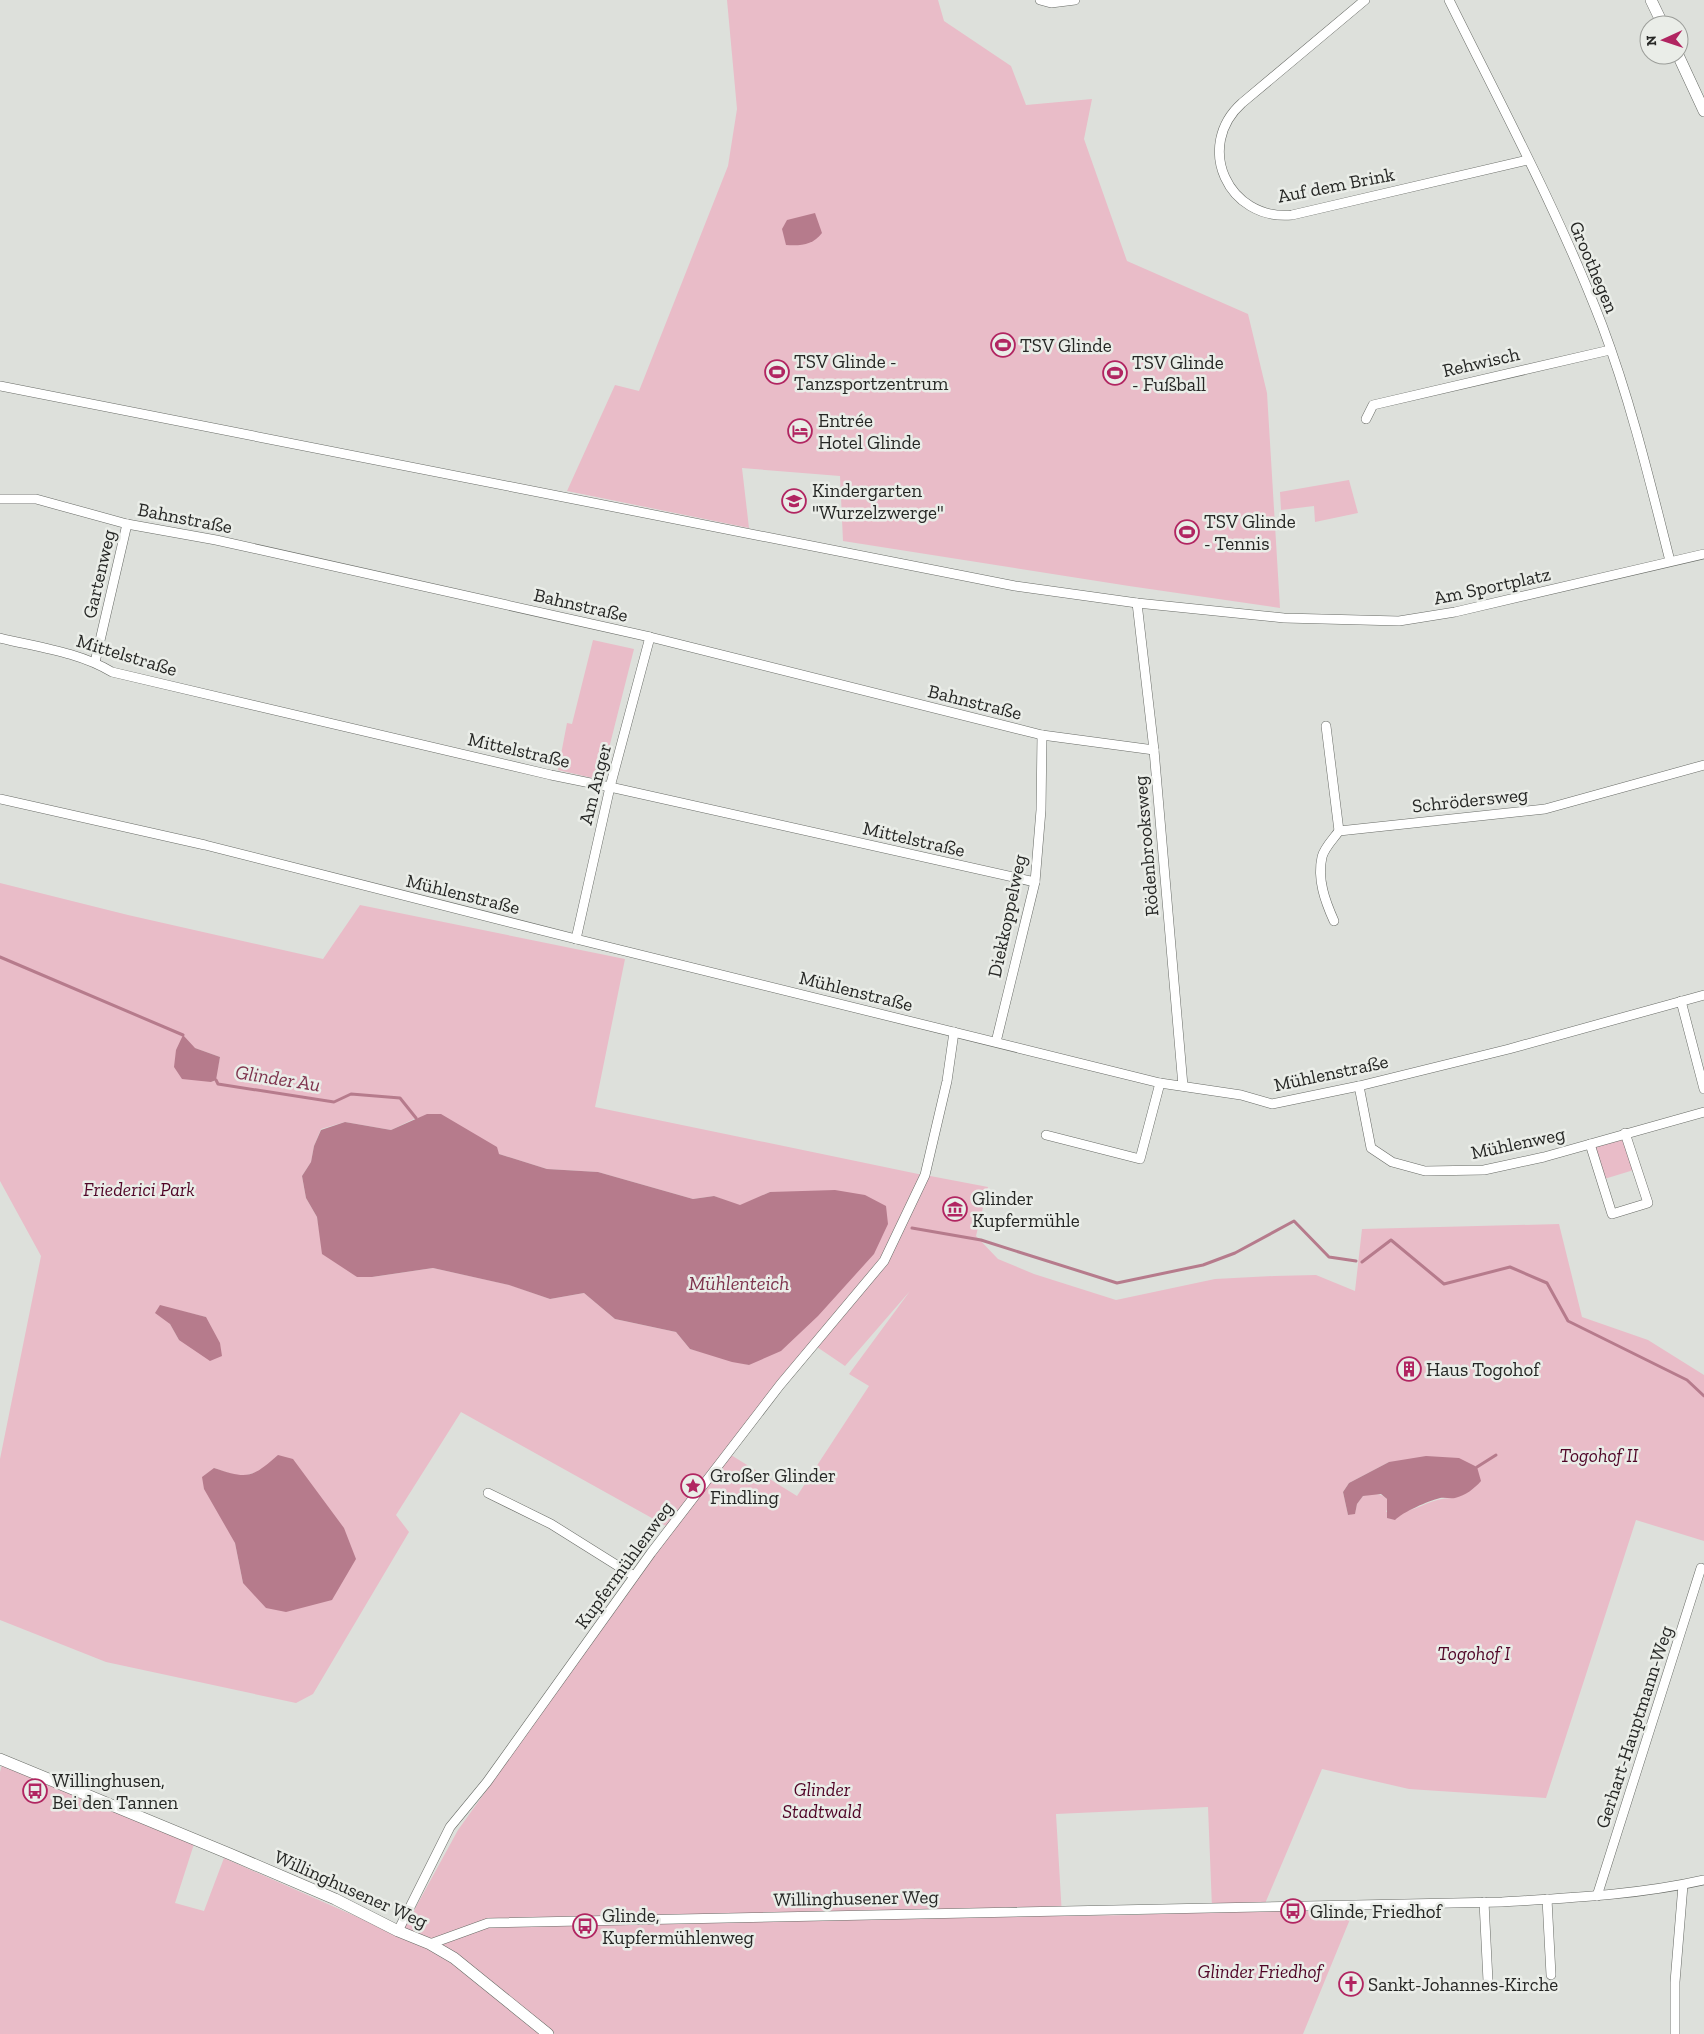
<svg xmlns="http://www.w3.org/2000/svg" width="1704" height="2034" font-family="'Zilla Slab',serif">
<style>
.green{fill:#e9bcc8;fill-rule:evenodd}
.water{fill:#b67b8c}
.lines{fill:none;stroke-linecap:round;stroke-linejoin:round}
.stream{stroke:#b67b8c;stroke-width:3}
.street-casing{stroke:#686b66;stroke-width:10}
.secondary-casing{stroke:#686b66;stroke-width:12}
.street{stroke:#fff;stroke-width:9}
.secondary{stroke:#fff;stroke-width:11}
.labels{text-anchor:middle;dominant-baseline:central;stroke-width:5;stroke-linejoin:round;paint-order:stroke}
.street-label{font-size:19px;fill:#262725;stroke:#eaede8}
.poi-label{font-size:19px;fill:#262725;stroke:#eaede8;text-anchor:start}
.park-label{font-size:19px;font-style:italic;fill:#500527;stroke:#eaede8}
.water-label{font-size:20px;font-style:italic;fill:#7e334d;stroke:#eaede8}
</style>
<rect width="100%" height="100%" fill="#dde0db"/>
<g class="green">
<polygon points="727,0 938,0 944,21 1011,66 1026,105 1092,99 1084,139 1127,261 1248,314 1267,393 1280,608 1129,586 843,541 840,476 742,468 749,528 567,491 615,385 639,391 728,166 737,109"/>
<polygon points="1349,480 1358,513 1315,522 1314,506 1281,510 1280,492"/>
<polygon points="593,640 634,649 601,780 558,770 567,723 572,724"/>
<path d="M0 883 128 915 323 959 360 905 625 959 595 1107 923 1175 881 1260 668 1527 461 1412 396 1515 409 1532 313 1694 296 1703 106 1662 0 1620V1459L41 1256 0 1181ZM195 1048 220 1057 215 1080 211 1082ZM416 1118 499 1154 547 1169 598 1172 693 1199 714 1196 740 1206 770 1192 761 1358 749 1365 690 1349 676 1332 615 1319 584 1293 550 1299 510 1285 433 1268 372 1277H357L320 1235 317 1217 306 1198 302 1176 311 1162 314 1146 321 1129 345 1122 391 1130ZM160 1306 206 1317 179 1340ZM214 1468 240 1477 260 1471 243 1583 235 1543Z"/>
<polygon points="1625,1133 1637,1169 1601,1180 1590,1144"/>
<path d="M925 1175 988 1187 976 1236 998 1259 1034 1274 1116 1300 1215 1279 1274 1276 1316 1275 1355 1291 1362 1229 1559 1224 1582 1317 1648 1340 1704 1375V1541L1636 1520 1546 1798 1409 1789 1322 1769 1264 1906 1212 1908 1208 1807 1056 1814 1062 1916 1137 1915 1218 1910 1355 1907 1303 2034H0V1772L3 1761 194 1844 175 1903 204 1911 224 1858 400 1936 458 1830 673 1530 731 1455 797 1496 869 1386 849 1374 910 1291 845 1366 817 1347 884 1261ZM1389 1462 1454 1498C1433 1497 1422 1508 1403 1512 1398 1514 1391 1512 1386 1512L1388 1507 1387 1499C1379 1492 1372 1494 1363 1496L1357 1504 1355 1513 1348 1515 1343 1492 1349 1483Z"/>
</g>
<g class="water">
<path d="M815 213 822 233C813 245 801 246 786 245L782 229 787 220Z"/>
<polygon points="183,1035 195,1048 220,1057 216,1080 211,1082 182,1079 174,1067 176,1050"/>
<polygon points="427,1114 441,1114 497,1147 499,1154 547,1169 598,1172 693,1199 714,1196 740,1205 770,1192 835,1190 865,1195 886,1206 888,1224 874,1254 818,1316 781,1351 749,1365 732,1362 690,1349 676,1332 615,1319 584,1293 550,1299 509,1285 433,1268 372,1277 357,1277 322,1254 317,1217 306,1198 302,1176 311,1162 314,1146 321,1130 345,1122 391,1130"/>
<polygon points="160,1305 206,1317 220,1343 222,1356 210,1361 179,1340 170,1324 155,1313"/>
<path d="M278 1455 293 1459 344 1528 356 1559 332 1600 286 1612 266 1608 243 1583 235 1543 204 1489 202 1477 214 1468C247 1479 251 1479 278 1455Z"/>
<path d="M1426 1456 1459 1458 1477 1467 1481 1481C1474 1489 1466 1495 1455 1498 1450 1499 1445 1497 1440 1498 1428 1501 1403 1512 1395 1520L1387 1518V1499L1381 1494 1363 1496 1357 1504 1355 1514 1348 1515 1343 1492 1349 1483 1389 1462Z"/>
</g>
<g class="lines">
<g class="stream">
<polyline points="0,957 183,1035"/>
<polyline points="216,1080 218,1084 334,1102 351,1094 400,1098 416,1118"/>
<polyline points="912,1228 981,1240 1117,1283 1203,1265 1235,1253 1294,1221 1329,1257 1356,1261"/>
<polyline points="1362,1262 1391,1240 1444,1284 1510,1267 1547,1283 1568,1321 1687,1380 1704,1396"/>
<polyline points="1477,1467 1496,1455"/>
</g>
<g class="street-casing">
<g id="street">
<polyline points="1040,0 1051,3 1075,0"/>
<path d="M1365 0 1242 103C1194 146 1228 221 1292 215L1528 160"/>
<path d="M1449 0C1502 107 1559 213 1602 325 1631 402 1650 482 1670 561"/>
<polyline points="0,386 1015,586 1137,603 1284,618 1399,621 1455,612 1704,554"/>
<polyline points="1366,419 1373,405 1610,350"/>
<polyline points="0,499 36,499 127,524 216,540 650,637 1042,735 1154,750"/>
<polyline points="1137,603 1154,750 1183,1086"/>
<path d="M0 638C37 647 79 652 112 672L551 775 610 787 1035 882"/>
<polyline points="95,662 127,524"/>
<polyline points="1326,726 1339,831 1545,809 1704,765"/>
<polyline points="0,799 205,845 576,939 1160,1083 1241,1095 1272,1104 1359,1086 1509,1049 1704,995"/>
<path d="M1334 921C1325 901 1317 879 1322 857 1324 848 1334 838 1339 831"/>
<polyline points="576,939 610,787 650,637"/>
<polyline points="1681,1001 1704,1089"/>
<polyline points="996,1042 1035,882 1041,810 1042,735"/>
<polyline points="1359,1086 1371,1148 1392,1162 1425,1171 1484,1170 1544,1157 1704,1112"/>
<polyline points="1046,1135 1140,1159 1160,1083"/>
<polyline points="1590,1144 1612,1214 1648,1203 1625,1133"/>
<polyline points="488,1493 551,1524 634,1576"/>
<polyline points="1597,1896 1701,1568"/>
<polyline points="1547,1899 1551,1975"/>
<polyline points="1484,1902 1488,1981"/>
<polyline points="398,1931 450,1827 487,1782 651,1553 780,1385 884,1261 925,1175 947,1081 954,1032"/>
<path d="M430 1944 488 1923 1502 1902C1569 1898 1638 1895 1704 1880"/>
<polyline points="1675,2034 1675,1982 1683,1885"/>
</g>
</g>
<g class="secondary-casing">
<g id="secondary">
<polyline points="1651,0 1663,25"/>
<polyline points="1678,55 1704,111"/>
<polyline points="0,1759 230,1854 335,1899 398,1931 430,1944 454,1958 548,2034"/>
</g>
</g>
<use href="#street" class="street"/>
<use href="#secondary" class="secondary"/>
</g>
<defs>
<g id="stadium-ring" transform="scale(1.25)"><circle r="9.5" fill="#eaede8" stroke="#b12561" stroke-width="1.5"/><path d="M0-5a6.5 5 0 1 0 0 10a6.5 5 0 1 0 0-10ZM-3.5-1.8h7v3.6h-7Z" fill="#b12561"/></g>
<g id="hotel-ring" transform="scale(1.25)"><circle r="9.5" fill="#eaede8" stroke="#b12561" stroke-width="1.5"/><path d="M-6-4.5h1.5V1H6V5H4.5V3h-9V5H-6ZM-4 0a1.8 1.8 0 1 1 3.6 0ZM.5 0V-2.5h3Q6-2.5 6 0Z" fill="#b12561"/></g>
<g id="school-ring" transform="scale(1.25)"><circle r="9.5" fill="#eaede8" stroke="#b12561" stroke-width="1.5"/><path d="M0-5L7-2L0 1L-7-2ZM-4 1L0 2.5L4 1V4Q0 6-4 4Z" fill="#b12561"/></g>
<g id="museum-ring" transform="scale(1.25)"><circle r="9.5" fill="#eaede8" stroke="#b12561" stroke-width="1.5"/><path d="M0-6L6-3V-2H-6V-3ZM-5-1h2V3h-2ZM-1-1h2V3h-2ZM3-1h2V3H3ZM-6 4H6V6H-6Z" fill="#b12561"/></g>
<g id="building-ring" transform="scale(1.25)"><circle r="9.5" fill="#eaede8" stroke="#b12561" stroke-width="1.5"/><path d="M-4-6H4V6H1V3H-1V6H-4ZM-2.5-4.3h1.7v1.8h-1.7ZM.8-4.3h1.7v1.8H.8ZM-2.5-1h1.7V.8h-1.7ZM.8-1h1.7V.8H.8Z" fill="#b12561"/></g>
<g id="sight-ring" transform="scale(1.25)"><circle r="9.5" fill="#eaede8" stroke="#b12561" stroke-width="1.5"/><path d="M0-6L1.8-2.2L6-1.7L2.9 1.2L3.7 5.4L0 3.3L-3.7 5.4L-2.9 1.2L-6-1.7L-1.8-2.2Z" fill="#b12561"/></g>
<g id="bus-ring" transform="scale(1.25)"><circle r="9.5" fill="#eaede8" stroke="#b12561" stroke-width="1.5"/><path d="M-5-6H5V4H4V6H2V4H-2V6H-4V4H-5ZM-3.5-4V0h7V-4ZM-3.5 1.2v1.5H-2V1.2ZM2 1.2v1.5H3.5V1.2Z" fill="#b12561"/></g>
<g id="church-ring" transform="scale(1.25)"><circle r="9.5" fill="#eaede8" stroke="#b12561" stroke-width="1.5"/><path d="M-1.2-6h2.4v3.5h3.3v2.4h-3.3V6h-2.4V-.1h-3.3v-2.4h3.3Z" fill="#b12561"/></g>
</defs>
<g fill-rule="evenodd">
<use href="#stadium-ring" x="1003" y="345"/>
<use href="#stadium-ring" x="777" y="372"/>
<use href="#stadium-ring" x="1115" y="373"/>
<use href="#hotel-ring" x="800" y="431"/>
<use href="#school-ring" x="794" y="501"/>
<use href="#stadium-ring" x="1187" y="532"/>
<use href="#museum-ring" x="955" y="1209"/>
<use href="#building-ring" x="1409" y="1369"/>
<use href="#sight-ring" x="693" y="1486"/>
<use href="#bus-ring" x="35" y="1791"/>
<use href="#bus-ring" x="1293" y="1911"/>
<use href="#bus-ring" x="585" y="1926"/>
<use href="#church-ring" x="1351" y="1984"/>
</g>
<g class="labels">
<g class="street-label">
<text transform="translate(1336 185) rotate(-11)">Auf dem Brink</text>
<text transform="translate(1594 267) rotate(67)">Groothegen</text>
<text transform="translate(1481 362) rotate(-13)">Rehwisch</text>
<text transform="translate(185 518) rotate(11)">Bahnstraße</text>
<text transform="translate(99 574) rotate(-77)">Gartenweg</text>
<text transform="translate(1492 586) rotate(-12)">Am Sportplatz</text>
<text transform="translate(581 605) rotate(13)">Bahnstraße</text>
<text transform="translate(127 655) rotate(17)">Mittelstraße</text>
<text transform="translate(975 702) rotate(14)">Bahnstraße</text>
<text transform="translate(519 750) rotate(13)">Mittelstraße</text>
<text transform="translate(595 784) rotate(-76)">Am Anger</text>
<text transform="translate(1470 800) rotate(-6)">Schrödersweg</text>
<text transform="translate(914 839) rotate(13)">Mittelstraße</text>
<text transform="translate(1146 846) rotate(-95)">Rödenbrooksweg</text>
<text transform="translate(463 894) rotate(14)">Mühlenstraße</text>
<text transform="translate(1007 916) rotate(-78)">Diekkoppelweg</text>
<text transform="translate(856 991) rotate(14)">Mühlenstraße</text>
<text transform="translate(1331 1073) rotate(-12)">Mühlenstraße</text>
<text transform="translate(1518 1143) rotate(-12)">Mühlenweg</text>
<text transform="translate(624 1565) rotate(-54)">Kupfermühlenweg</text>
<text transform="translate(1634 1727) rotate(-72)">Gerhart-Hauptmann-Weg</text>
<text transform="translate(351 1889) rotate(24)">Willinghusener Weg</text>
<text transform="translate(856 1898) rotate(-1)">Willinghusener Weg</text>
</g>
<g class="poi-label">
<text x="1020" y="345">TSV Glinde</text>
<text x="794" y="361">TSV Glinde -<tspan x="794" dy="22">Tanzsportzentrum</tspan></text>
<text x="1132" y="362">TSV Glinde<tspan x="1132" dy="22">- Fußball</tspan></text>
<text x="818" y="420">Entrée<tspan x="818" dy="22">Hotel Glinde</tspan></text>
<text x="812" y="490">Kindergarten<tspan x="812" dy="22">"Wurzelzwerge"</tspan></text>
<text x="1204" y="521">TSV Glinde<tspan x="1204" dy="22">- Tennis</tspan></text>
<text x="972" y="1198">Glinder<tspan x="972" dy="22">Kupfermühle</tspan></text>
<text x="1426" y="1369">Haus Togohof</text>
<text x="710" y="1475">Großer Glinder<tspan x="710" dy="22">Findling</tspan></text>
<text x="52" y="1780">Willinghusen,<tspan x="52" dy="22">Bei den Tannen</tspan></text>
<text x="1310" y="1911">Glinde, Friedhof</text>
<text x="602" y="1915">Glinde,<tspan x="602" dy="22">Kupfermühlenweg</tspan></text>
<text x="1368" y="1984">Sankt-Johannes-Kirche</text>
</g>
<g class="park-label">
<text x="139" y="1189">Friederici Park</text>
<text x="1599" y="1455">Togohof II</text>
<text x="1474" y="1653">Togohof I</text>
<text x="822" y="1789">Glinder<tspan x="822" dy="22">Stadtwald</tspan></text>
<text x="1260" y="1971">Glinder Friedhof</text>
</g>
<g class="water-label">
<text transform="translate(278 1078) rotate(9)">Glinder Au</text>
<text x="739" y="1283">Mühlenteich</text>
</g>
</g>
<g transform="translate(1664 40) rotate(267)"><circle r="24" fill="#eaede8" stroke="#9c9e9a"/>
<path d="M0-4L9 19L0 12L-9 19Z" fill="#b12561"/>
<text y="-8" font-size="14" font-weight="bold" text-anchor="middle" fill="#262725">N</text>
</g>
</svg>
